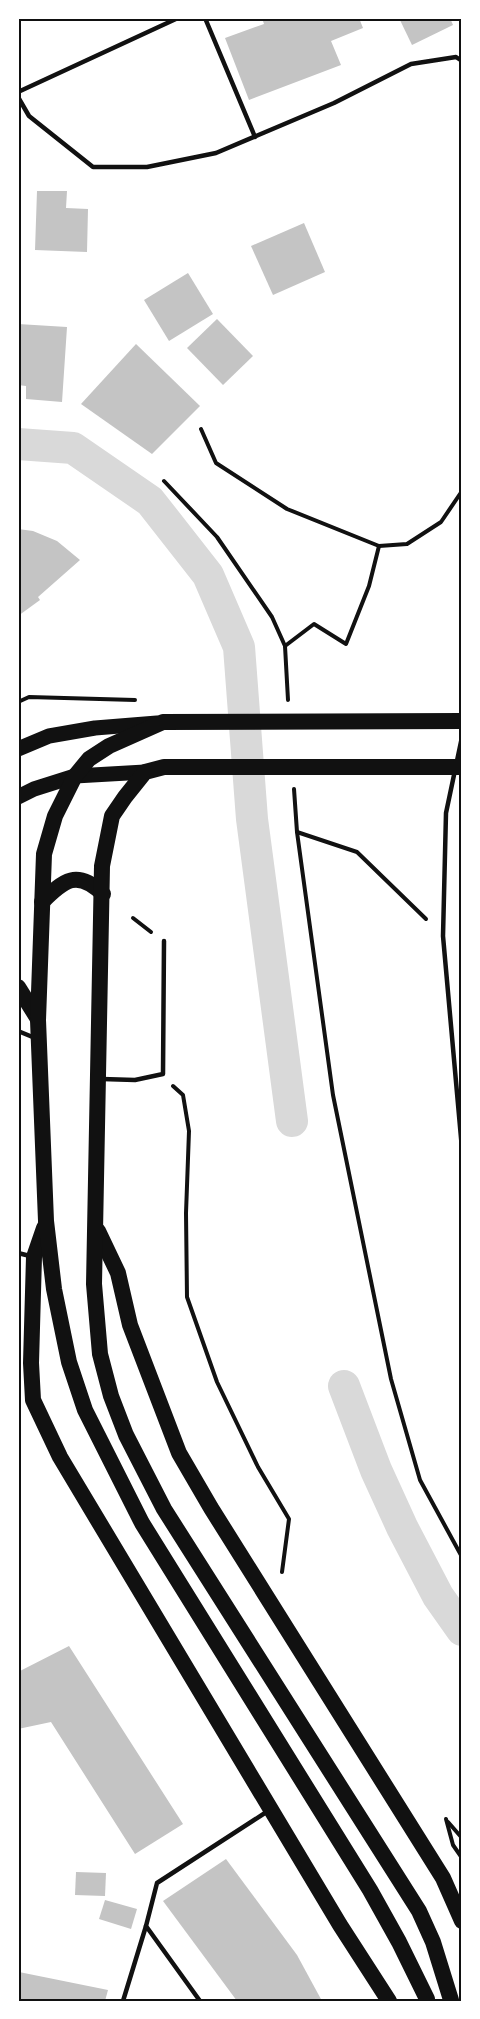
<svg xmlns="http://www.w3.org/2000/svg" width="480" height="2019" font-family="'PT Sans',sans-serif">
<style>
.lines{fill:none;stroke-linecap:round;stroke-linejoin:round}
.canal{stroke:#d9d9d9;stroke-width:32}
.building{fill:#c4c4c4}
.path{stroke:#111;stroke-width:4}
.service{stroke:#111;stroke-width:4.5}
.primary{stroke:#111;stroke-width:15}
.trunk{stroke:#111;stroke-width:16}
.neatline{fill:none;stroke:#111;stroke-width:2}
</style>
<rect width="100%" height="100%" fill="#fff"/>
<g class="lines">
<g class="canal">
<polyline points="18,444 73,448 150,501 208,575 239,647 252,819 292,1121"/>
<polyline points="344,1386 376,1470 402,1527 438,1596 462,1630"/>
</g>
</g>
<g class="building">
<polygon points="262,18 359,18 363,28 331,41 341,65 249,100 225,38 264,24"/>
<polygon points="399,18 450,18 453,25 412,45"/>
<polygon points="37,191 67,191 66,208 88,209 87,252 35,250"/>
<polygon points="304,223 325,272 273,295 251,246"/>
<polygon points="188,273 213,314 169,341 144,300"/>
<polygon points="217,319 253,356 223,385 187,348"/>
<polygon points="18,324 67,327 62,402 26,399 26,386 18,385"/>
<polygon points="136,344 200,406 152,454 81,404"/>
<polygon points="18,529 33,531 57,541 80,560 38,597 40,600 18,616"/>
<polygon points="69,1646 183,1824 135,1854 51,1722 18,1729 18,1672"/>
<polygon points="226,1859 297,1955 322,2001 237,2001 163,1901"/>
<polygon points="76,1872 106,1873 105,1896 75,1895"/>
<polygon points="105,1900 137,1909 131,1929 99,1919"/>
<polygon points="19,1972 108,1990 105,2001 18,2001"/>
</g>
<g class="lines">
<g class="path">
<polyline points="201,429 216,463 287,509 379,546 407,544 441,522 462,491"/>
<polyline points="164,481 217,537 272,617 285,646 288,700"/>
<polyline points="285,646 314,624 346,644 369,586 379,546"/>
<polyline points="18,702 29,697 135,700"/>
<polyline points="294,789 297,832 333,1095 391,1379 420,1480 462,1557"/>
<polyline points="297,832 357,852 426,919"/>
<polyline points="133,918 151,932"/>
<polyline points="173,1086 183,1095 189,1131 186,1213 187,1297 217,1382 258,1467 289,1519 282,1572"/>
<polyline points="446,1819 453,1845 462,1858"/>
<polyline points="448,1822 462,1838"/>
</g>
<g class="service">
<polyline points="205,18 255,137"/>
<polyline points="18,92 178,18"/>
<polyline points="18,97 29,116 93,167 147,167 216,153 334,103 411,64 456,57 462,61"/>
<polyline points="462,737 446,813 443,936 462,1149"/>
<polyline points="18,1031 35,1038"/>
<polyline points="102,1079 135,1080 163,1074 164,941"/>
<polyline points="18,1253 30,1256"/>
<polyline points="123,2001 146,1926"/>
<polyline points="200,2001 146,1926 157,1883 268,1811"/>
</g>
<g class="primary">
<polyline points="18,749 49,736 95,728 157,723"/>
<polyline points="18,797 34,789 75,776 145,772"/>
</g>
<g class="trunk">
<path d="M42 902C64 880 77 869 103 894"/>
<polyline points="18,987 38,1019"/>
<polyline points="44,1228 34,1257 31,1363 33,1400 60,1457 340,1925 389,2001"/>
<polyline points="98,1231 118,1273 130,1325 179,1453 211,1508 443,1878 462,1921"/>
<polyline points="427,1999 399,1942 370,1890 142,1523 85,1410 69,1362 54,1289 46,1221 38,1020 44,854 55,816 75,776 89,759 109,746 163,722 462,721"/>
<polyline points="451,2000 433,1942 419,1911 164,1509 126,1435 111,1396 100,1354 94,1284 102,866 112,816 125,797 145,772 164,767 462,767"/>
</g>
</g>
<rect width="480" height="2019" fill="none" stroke="#ffffff" stroke-width="39"/>
<rect x="20" y="20" width="440" height="1980" class="neatline"/>
</svg>
